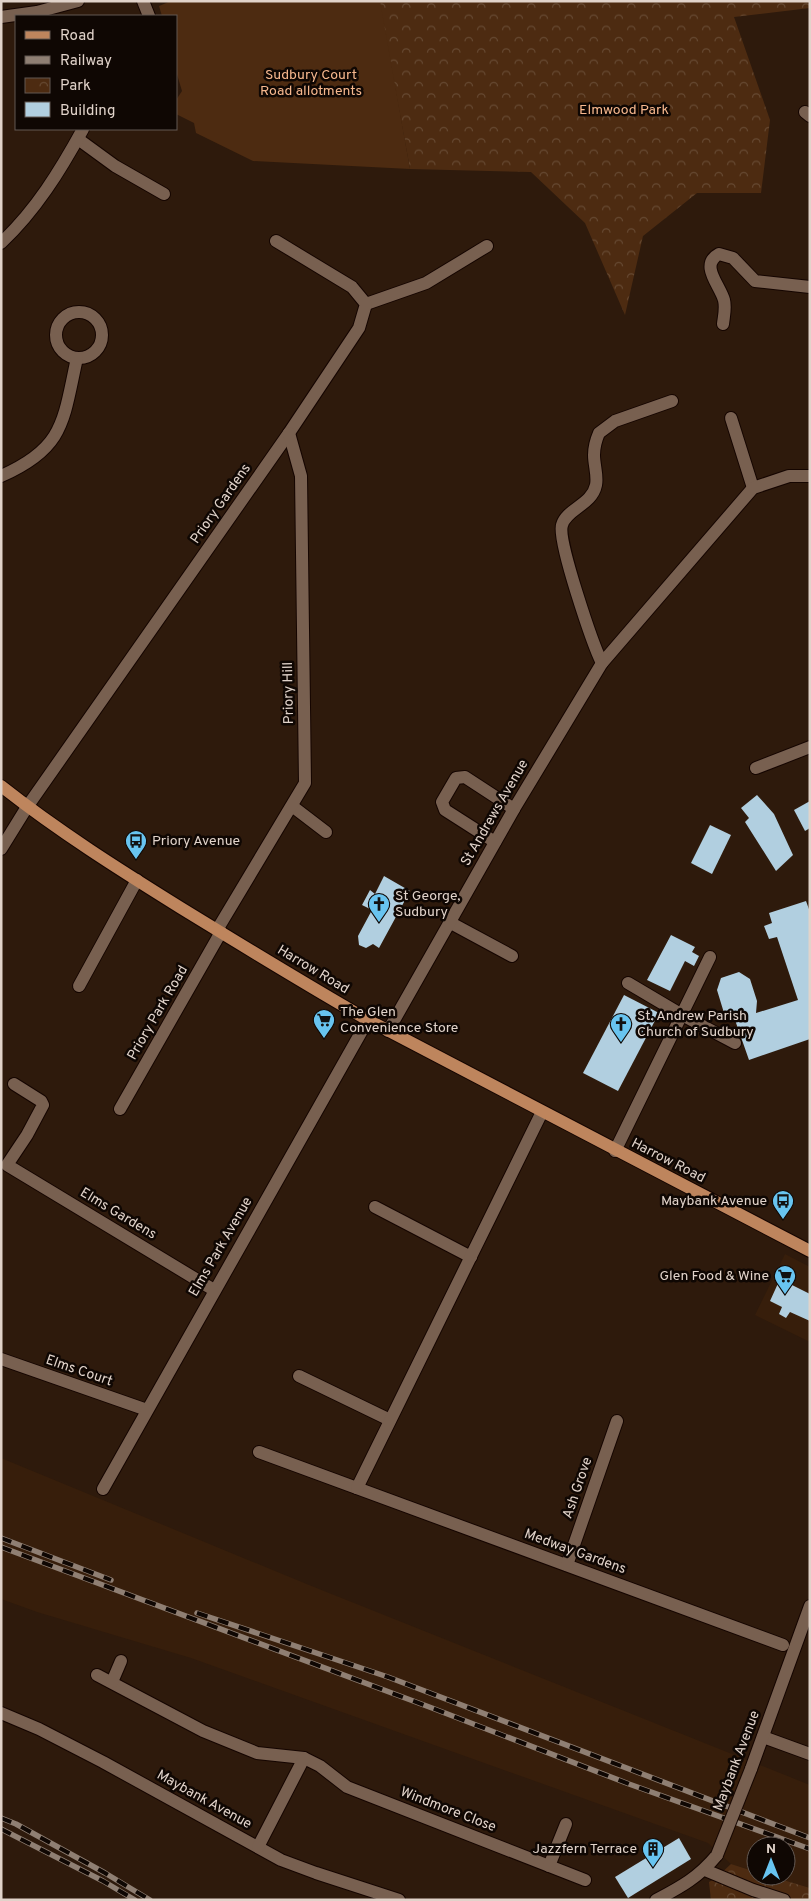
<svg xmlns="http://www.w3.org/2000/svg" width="811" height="1901" font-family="Overpass,sans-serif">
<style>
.built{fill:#371e0b}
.park{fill:url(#park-crowns)}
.garden{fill:#4d2b11}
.building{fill:#b1cfe0}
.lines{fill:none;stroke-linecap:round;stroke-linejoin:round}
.minor-casing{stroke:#150500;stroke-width:14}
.major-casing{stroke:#150500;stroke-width:14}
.minor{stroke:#786050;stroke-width:12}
.major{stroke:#be855d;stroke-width:12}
.rail-casing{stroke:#8f7f73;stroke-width:5.5}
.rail{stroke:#0f0703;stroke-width:4;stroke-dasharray:11;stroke-linecap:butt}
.minor-bridge-casing{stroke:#150500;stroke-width:14;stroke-linecap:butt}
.minor-bridge{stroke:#786050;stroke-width:12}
.labels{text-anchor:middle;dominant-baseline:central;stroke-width:5;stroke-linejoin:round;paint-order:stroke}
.park-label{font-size:14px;fill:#f7b88e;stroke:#0f0703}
.street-label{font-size:14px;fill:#e1d3ca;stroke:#0f0703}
.poi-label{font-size:14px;fill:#e1d3ca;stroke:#0f0703;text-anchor:start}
</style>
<defs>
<pattern id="park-crowns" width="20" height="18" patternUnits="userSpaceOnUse" patternTransform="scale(1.25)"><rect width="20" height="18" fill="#4d2b11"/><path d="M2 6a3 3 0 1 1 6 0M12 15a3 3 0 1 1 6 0" fill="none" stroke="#664932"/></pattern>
</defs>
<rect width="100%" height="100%" fill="#2e1a0c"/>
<g class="built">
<polygon points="785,1254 810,1267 810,1342 755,1315"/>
<polygon points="1,1458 309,1585 810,1785 810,1888 770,1876 786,1876 786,1846 756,1846 756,1872 731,1864 708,1843 191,1658 37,1612 1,1599"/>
</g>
<g class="park">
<polygon points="379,1 810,1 810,8 734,17 770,120 761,193 697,193 643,236 625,315 585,223 531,172 410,169"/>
<polygon points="731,1864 756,1872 756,1876 770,1876 810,1888 810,1900 711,1900 709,1882 716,1878"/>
</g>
<polygon class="garden" points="171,1 380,1 410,169 253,161 196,133 194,123 176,114 176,100 182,91 176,71 176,16 162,16 159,6"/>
<g class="building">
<polygon points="757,795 774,814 793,855 776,871 745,822 749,818 741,808"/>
<polygon points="810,801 810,828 805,831 794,810"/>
<polygon points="710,825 731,835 712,874 691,863"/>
<polygon points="384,876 410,891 379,948 373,944 366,948 359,945 358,936 372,910 362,905 370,890 375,894"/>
<polygon points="806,901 810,912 810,1039 749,1060 735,1020 724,1013 717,990 721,978 739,972 750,979 757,1001 756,1013 798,1000 777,937 769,939 764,926 772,923 769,913"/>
<polygon points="671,935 695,947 692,952 699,956 694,966 685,961 670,991 647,980"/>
<polygon points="624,995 659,1013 618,1091 583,1073"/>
<polygon points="780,1279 810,1294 810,1321 790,1312 786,1318 779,1314 782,1307 770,1301"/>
<polygon points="679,1838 691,1859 628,1898 615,1877"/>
</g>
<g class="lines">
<g class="minor-casing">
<g id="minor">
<polyline points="143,1 149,16"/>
<polyline points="1,17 37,12 78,1"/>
<polyline points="805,112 810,116"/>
<polyline points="78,139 115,166 164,194"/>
<path d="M1 243C36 210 60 171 83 129"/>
<polyline points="366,304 426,283 487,246"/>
<circle cx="79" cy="335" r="23"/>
<path d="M723 324C724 315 726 308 724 300 720 285 699 265 719 254L733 258 755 281 810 287"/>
<polyline points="731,418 753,488"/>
<path d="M1 476C65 448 63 421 77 358"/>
<path d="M602 663C593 645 557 540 562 525 566 509 592 505 596 485 598 476 594 465 594 455 594 447 596 440 599 433L615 421 672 401"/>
<polyline points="756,768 810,747"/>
<polyline points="292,806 326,832"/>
<polyline points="495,842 445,810 442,802 456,778 465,777 514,809"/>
<polyline points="1,849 27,807 289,433 359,328 366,304 352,287 276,241"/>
<polyline points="449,922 512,956"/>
<polyline points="217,930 305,783 301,476 289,433"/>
<polyline points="628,983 682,1015 735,1043"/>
<polyline points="79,986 137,880"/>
<polyline points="388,1031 514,809 602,663 753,488 789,476 810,476"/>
<polyline points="14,1084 41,1101 43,1105 27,1135 7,1165 214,1290"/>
<polyline points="120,1109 221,932"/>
<polyline points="615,1151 710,957"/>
<polyline points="375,1207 471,1257"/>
<polyline points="1,1359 147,1410"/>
<polyline points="299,1376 390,1420"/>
<polyline points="259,1452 783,1645"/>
<polyline points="357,1488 542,1112"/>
<polyline points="103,1489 368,1020"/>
<polyline points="567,1565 617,1421"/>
<polyline points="97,1675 203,1731 257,1753 304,1758 320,1766 347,1787 585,1880"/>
<polyline points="112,1682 121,1661"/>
<polyline points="1,1713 39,1729 103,1762 281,1860 316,1873 399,1900"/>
<polyline points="763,1737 810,1754"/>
<polyline points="751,1769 810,1606"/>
<polyline points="258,1847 304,1758"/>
<polyline points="549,1866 566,1824"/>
<polyline points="705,1870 753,1890 784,1900"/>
<path d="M656 1900C681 1887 699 1877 717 1855"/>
</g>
</g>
<g class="major-casing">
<path id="major" d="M1 786C58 831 120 870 181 908 243 946 305 984 368 1020L810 1251"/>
</g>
<use href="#minor" class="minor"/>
<use href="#major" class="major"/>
<g class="rail-casing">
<g id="rail">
<polyline points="1,1538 111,1580"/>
<polyline points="1,1547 432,1708 629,1784 810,1849"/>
<polyline points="197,1613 388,1677 810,1838"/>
<polyline points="1,1818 16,1824 105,1873 150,1900"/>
<polyline points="1,1829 103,1881 135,1900"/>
</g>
</g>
<use href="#rail" class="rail"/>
<g class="minor-bridge-casing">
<polyline id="minor-bridge" points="717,1855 751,1769"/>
</g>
<use href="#minor-bridge" class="minor-bridge"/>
</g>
<defs>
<g id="bus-pin" transform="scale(1.125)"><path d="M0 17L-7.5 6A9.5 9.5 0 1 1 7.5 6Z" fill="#68c4f0" stroke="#0f0703"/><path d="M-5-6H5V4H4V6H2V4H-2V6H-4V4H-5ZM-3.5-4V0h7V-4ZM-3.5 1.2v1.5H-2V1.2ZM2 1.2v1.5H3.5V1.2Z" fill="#111"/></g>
<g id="church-pin" transform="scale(1.125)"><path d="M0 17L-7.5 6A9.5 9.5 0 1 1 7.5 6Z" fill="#68c4f0" stroke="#0f0703"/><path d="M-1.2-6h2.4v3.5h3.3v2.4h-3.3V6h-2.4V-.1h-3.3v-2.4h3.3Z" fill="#111"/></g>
<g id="supermarket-pin" transform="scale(1.125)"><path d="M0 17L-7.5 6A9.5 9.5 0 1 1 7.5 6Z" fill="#68c4f0" stroke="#0f0703"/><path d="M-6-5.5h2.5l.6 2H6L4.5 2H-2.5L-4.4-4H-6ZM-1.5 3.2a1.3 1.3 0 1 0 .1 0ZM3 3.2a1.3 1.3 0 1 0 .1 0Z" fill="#111"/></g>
<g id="building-pin" transform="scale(1.125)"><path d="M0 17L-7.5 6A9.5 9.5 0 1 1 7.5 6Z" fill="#68c4f0" stroke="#0f0703"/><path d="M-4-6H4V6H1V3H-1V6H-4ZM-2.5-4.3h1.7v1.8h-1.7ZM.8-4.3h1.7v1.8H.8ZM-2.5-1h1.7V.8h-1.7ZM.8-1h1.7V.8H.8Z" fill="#111"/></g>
</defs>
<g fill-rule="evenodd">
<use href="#bus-pin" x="136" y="841"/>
<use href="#church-pin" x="379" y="904"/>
<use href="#supermarket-pin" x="324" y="1020"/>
<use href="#church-pin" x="621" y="1024"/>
<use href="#bus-pin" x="783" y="1201"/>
<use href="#supermarket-pin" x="785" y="1276"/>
<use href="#building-pin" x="653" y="1849"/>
</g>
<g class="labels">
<g class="park-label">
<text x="311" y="75">Sudbury Court<tspan x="311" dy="16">Road allotments</tspan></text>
<text x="624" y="110">Elmwood Park</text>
</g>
<g class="street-label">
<text transform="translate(221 504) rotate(-55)">Priory Gardens</text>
<text transform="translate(289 693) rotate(-91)">Priory Hill</text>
<text transform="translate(495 813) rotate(-60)">St Andrews Avenue</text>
<text transform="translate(313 970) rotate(31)">Harrow Road</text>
<text transform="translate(158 1013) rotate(-60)">Priory Park Road</text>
<text transform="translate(668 1161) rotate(27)">Harrow Road</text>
<text transform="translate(118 1214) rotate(31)">Elms Gardens</text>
<text transform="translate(221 1247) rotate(-60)">Elms Park Avenue</text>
<text transform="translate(79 1371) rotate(19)">Elms Court</text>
<text transform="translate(578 1488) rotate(-71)">Ash Grove</text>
<text transform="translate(575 1552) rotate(20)">Medway Gardens</text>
<text transform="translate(737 1761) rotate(-69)">Maybank Avenue</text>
<text transform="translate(204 1800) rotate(29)">Maybank Avenue</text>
<text transform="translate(448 1810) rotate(21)">Windmore Close</text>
</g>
<g class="poi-label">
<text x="152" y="841">Priory Avenue</text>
<text x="395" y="896">St George,<tspan x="395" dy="16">Sudbury</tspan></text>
<text x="340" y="1012">The Glen<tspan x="340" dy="16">Convenience Store</tspan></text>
<text x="637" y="1016">St. Andrew Parish<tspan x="637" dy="16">Church of Sudbury</tspan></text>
<text x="767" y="1201" text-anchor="end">Maybank Avenue</text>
<text x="769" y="1276" text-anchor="end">Glen Food &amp; Wine</text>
<text x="637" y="1849" text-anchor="end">Jazzfern Terrace</text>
</g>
</g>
<rect width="811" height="1901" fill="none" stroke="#e1d3ca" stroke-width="5"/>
<rect x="15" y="15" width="162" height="115" fill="#0f0703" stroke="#635953"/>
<rect x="25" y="31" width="25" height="8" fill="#be855d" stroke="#635953"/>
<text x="60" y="40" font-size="15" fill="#e1d3ca">Road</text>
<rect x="25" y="56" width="25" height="8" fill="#8f7f73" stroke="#635953"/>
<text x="60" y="65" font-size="15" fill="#e1d3ca">Railway</text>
<rect x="25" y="78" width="25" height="15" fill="url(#park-crowns)" stroke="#635953"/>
<text x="60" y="90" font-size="15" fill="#e1d3ca">Park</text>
<rect x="25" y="102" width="25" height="15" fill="#b1cfe0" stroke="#635953"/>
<text x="60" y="115" font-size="15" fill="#e1d3ca">Building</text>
<g transform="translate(771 1861)"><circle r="24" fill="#0f0703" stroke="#635953"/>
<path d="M0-4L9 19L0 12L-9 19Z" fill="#68c4f0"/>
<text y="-8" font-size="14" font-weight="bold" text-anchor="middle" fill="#e1d3ca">N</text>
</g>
</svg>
